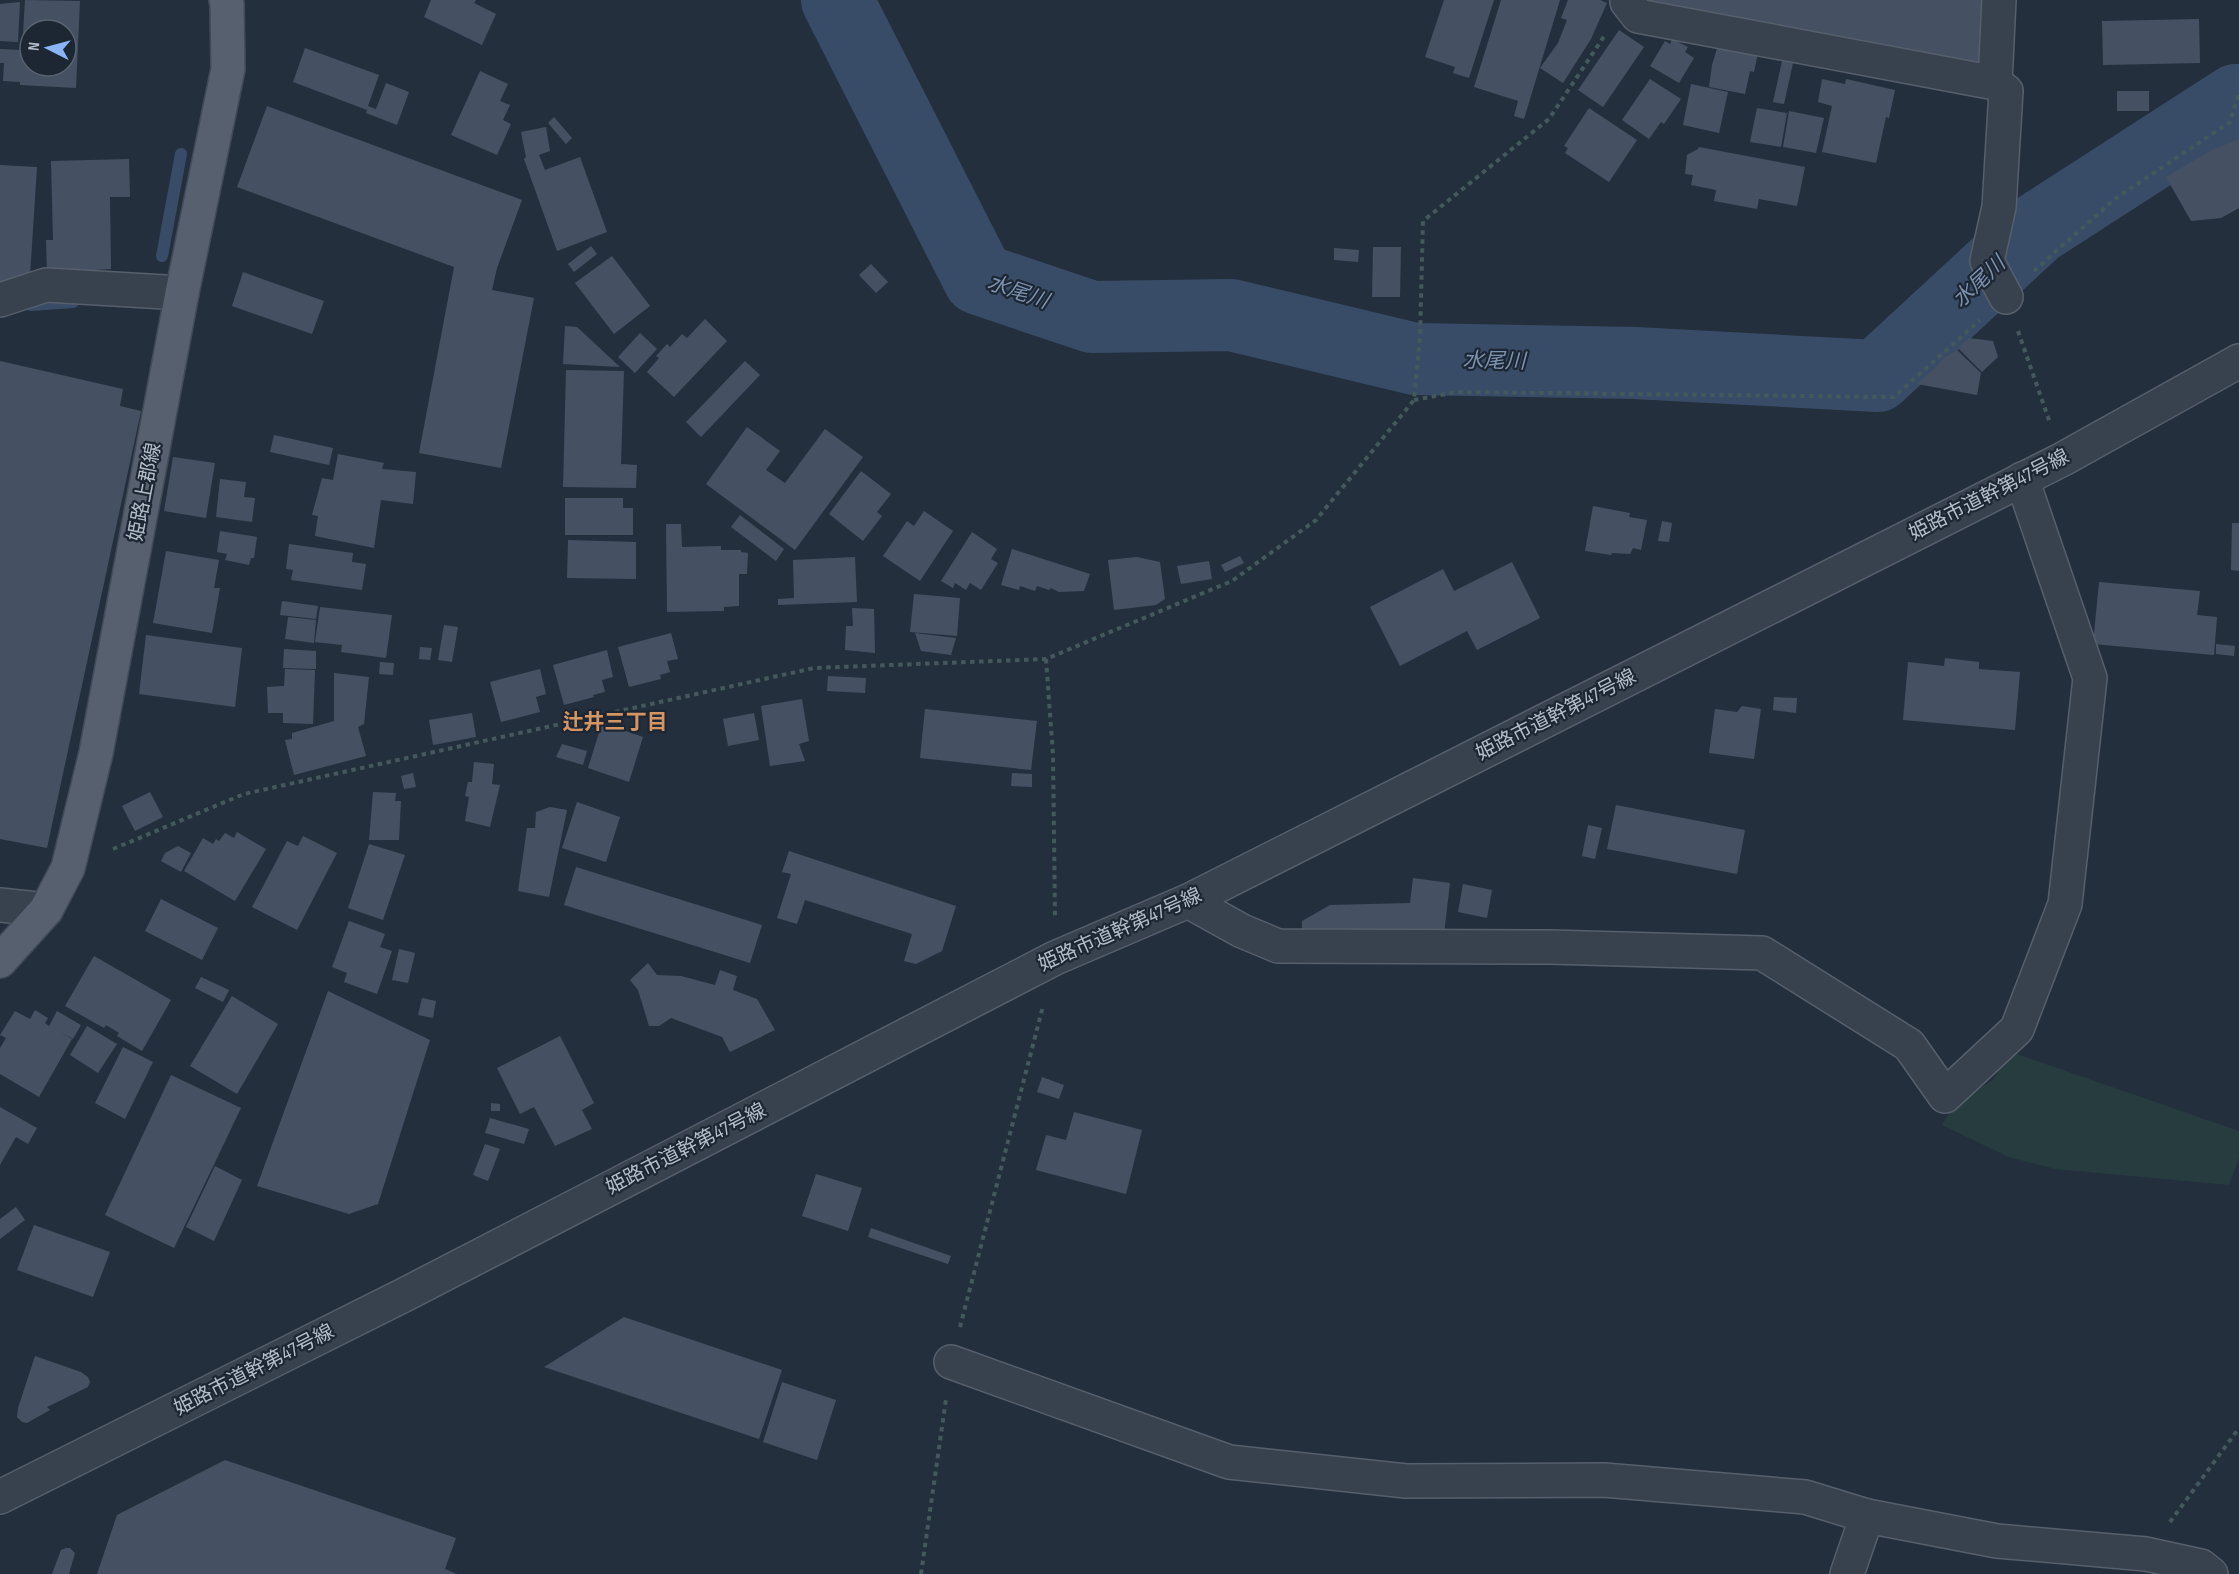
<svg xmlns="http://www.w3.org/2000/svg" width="2239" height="1574" font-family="'Sofia Sans Condensed','Noto Sans JP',sans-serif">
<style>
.green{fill:#263c3f}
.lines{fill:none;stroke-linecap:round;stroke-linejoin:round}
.stream{stroke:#394c67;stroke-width:12}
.river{stroke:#394c67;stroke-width:72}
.building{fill:#455162;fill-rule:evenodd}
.minor-casing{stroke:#565f6c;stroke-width:36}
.major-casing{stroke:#414a57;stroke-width:36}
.path{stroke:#44595c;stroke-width:4;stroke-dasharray:4.5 4.5;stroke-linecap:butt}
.minor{stroke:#38414e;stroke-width:33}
.major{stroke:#56606e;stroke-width:33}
.labels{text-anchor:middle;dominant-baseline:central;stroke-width:4.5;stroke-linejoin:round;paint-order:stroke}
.street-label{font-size:20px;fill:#b4bcc9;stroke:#1d2633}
.water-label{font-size:21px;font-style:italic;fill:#7c92b1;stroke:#1d2633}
.neighbourhood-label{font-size:21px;font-weight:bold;fill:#d59563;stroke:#1d2633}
</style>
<rect width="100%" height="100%" fill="#242f3e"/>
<polygon class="green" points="2011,1052 2239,1131 2239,1158 2229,1185 2055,1169 2009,1157 1942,1125 1955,1103 1993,1080"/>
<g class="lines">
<g class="stream">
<polyline points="162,256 181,154"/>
<polyline points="31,305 73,302"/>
</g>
<polyline class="river" points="837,0 979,279 1092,317 1231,315 1415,359 1635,363 1877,376 2036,229 2236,100 2239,100"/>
</g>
<g class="building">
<path d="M25 0 80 1 76 88 20 85V82L3 81 4 63H0V49L22 50ZM30 30H66V66H30Z"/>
<polygon points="431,0 476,0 474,3 496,14 482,45 424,17"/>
<polygon points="1444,0 1494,0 1469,78 1453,73 1455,67 1425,57"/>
<polygon points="1501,0 1560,0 1524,119 1514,116 1518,101 1474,87"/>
<polygon points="1568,0 1600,0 1607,3 1591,39 1563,83 1540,68 1558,43 1567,20 1561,18"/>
<polygon points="1627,0 1999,0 1995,83"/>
<polygon points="20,2 18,42 0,41 0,4"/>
<polygon points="2199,19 2200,63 2103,65 2102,21"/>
<polygon points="1619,30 1644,47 1603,107 1578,90"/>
<polygon points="1672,39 1688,47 1685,52 1694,58 1679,83 1650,66 1665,41 1670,44"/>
<polygon points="1718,45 1758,53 1754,72 1750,71 1745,94 1709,87 1712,65"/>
<polygon points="305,48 379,75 368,106 376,109 386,83 409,92 397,125 366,113 367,110 293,82"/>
<polygon points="1782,61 1793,63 1784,104 1773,102"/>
<polygon points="480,71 508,84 500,101 510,105 503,120 511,124 497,155 451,135"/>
<polygon points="1650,79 1681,99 1664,124 1661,122 1649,139 1622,120"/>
<polygon points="1822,79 1845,84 1846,79 1895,90 1889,118 1886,117 1876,163 1822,152 1832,106 1818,102"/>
<polygon points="1691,84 1728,92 1719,133 1683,125"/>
<rect x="2117" y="91" width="32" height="20"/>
<polygon points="267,106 522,200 497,268 492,290 534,298 501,468 419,453 454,267 237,187"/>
<polygon points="1589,108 1637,140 1609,182 1565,153 1568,148 1564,146"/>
<polygon points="1757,108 1787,113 1781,147 1750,142"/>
<polygon points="1789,111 1824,118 1816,153 1783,147"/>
<polygon points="554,117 572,138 566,144 548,123"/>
<polygon points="546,127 550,151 539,155 545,170 580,157 607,232 557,251 524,159 526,157 521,132"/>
<polygon points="2239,139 2239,208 2221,218 2191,221 2166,177 2212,150"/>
<polygon points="1699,147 1805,167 1797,206 1759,199 1757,209 1714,201 1716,190 1691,185 1693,175 1685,174 1687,155 1698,149"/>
<polygon points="129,159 130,197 110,197 111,269 47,273 46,240 53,240 51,161"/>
<polygon points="0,165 37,167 30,276 0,284"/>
<polygon points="591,246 597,254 574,272 568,264"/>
<polygon points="1373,247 1401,247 1400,297 1372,297"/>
<polygon points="1334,248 1359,250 1358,262 1334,260"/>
<polygon points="612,256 650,306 614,334 575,283"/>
<polygon points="871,264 888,282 876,293 859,275"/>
<polygon points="243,272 324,301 312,334 232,306"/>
<polygon points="705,319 727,341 674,397 647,372 659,358 656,356 667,344 670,347 682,334 687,338"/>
<polygon points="565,326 577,327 620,367 563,364"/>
<polygon points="640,333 657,349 635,373 618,357"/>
<polygon points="1969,338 1993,341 1998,357 1982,372 1958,348"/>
<polygon points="1957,350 1981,373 1977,395 1917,384 1935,368 1945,357"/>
<polygon points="0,361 123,389 120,406 141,411 47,848 0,839"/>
<polygon points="745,361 760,375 701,437 686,422"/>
<polygon points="566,370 624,371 621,464 637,465 636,488 563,487"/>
<polygon points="747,427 780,451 766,470 785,483 825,429 863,457 795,550 706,484"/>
<polygon points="274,435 333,448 329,465 270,452"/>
<polygon points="338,454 384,463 382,469 416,472 413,504 381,500 374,548 315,536 318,516 312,515 322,478 333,480"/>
<polygon points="173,457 215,463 206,518 164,511"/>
<polygon points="861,471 891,494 877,512 882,516 863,541 829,514"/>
<polygon points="220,479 246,482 244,497 255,498 252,522 216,517"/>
<polygon points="565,498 623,498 623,508 633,508 633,535 565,535"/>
<polygon points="1593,506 1630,513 1629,517 1647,520 1641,550 1633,548 1630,554 1612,553 1611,555 1585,551"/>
<polygon points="924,511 953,531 920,581 883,556 907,521 914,526"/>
<polygon points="740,515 784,549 776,561 731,527"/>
<polygon points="1662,521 1672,523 1669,542 1658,541"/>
<polygon points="2232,523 2239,523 2239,571 2231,570"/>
<polygon points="666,524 681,524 682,547 721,546 721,550 741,550 741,552 748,553 747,574 739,574 739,606 724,607 724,611 667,612"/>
<polygon points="220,531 257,537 254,558 251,558 249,565 225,560 227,554 217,552"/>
<polygon points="972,532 997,549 991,559 998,563 981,590 970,583 966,590 955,583 953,588 941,581"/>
<polygon points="568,540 636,542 636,579 567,578"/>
<polygon points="289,544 353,553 352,562 366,564 362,590 291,580 293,570 286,569"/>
<polygon points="1012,549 1090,574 1084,591 1059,592 1051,588 1049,590 1037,586 1035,591 1020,586 1019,590 1001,585"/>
<polygon points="166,551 219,560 214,588 220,588 212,633 153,623"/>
<polygon points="1240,556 1244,563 1225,572 1221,565"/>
<polygon points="855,557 857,602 778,605 778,599 794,598 793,560"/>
<polygon points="1137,557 1160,562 1165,599 1156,605 1114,610 1108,560"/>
<polygon points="1209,561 1212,579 1181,584 1177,566"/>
<polygon points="1512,562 1540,618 1477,650 1467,631 1400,666 1370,607 1443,569 1454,591"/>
<polygon points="2099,582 2200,591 2197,615 2217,617 2214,655 2093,644"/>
<polygon points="914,594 960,598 957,636 910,632"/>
<polygon points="282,601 318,606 316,619 280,615"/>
<polygon points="320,607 392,615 386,658 341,652 342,645 315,642"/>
<polygon points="852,608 874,609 875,653 845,650 846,626 853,626"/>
<polygon points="288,617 316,620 314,643 285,639"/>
<polygon points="444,625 458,627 452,662 438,660"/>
<polygon points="671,633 678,659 667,661 670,672 660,675 661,679 629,687 618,647"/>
<polygon points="915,633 956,638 951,655 921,651"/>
<polygon points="146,635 242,648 235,707 139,694"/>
<polygon points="2216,644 2235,646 2234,656 2216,654"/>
<polygon points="420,647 432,648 430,660 419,659"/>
<polygon points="284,649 316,651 316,669 283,668"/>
<polygon points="607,650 613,677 602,680 605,692 593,695 594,697 564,705 553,665"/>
<polygon points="1945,658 1979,662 1979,669 2020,672 2015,730 1903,720 1908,662 1944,666"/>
<polygon points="380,662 394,663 393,675 379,674"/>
<polygon points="285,669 315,670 313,724 283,723 283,713 268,713 267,687 284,686"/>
<polygon points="540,669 546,694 536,697 540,712 501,722 490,682"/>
<polygon points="334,673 369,677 364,724 358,727 366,756 294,775 285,740 292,739 292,733 334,721"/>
<polygon points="828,676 866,678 865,693 827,691"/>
<polygon points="1774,697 1797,698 1796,713 1773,710"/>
<polygon points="802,699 809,741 799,744 805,761 770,766 761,706"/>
<polygon points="1742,706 1761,709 1754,759 1709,753 1715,709 1737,712"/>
<polygon points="925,709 1037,721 1031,770 920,758"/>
<polygon points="472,713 476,737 433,745 429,720"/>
<polygon points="754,713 759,740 728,746 723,719"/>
<polygon points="602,723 643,737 629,782 588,768"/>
<polygon points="562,744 587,751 583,765 556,757"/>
<polygon points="474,762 494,764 492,784 500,785 490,827 465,821 469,797 465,796 468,782 472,782"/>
<polygon points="413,773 416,787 404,789 401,776"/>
<polygon points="1012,773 1032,774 1032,787 1011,786"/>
<polygon points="150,792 163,817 135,831 122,806"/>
<polygon points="373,792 396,793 395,801 401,801 399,840 369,840"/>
<polygon points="577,802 620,817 606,862 562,848"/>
<polygon points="1616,805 1745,830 1737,874 1607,849"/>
<polygon points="550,807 567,810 549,897 518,891 527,828 535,828 536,812"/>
<polygon points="1588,825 1602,828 1595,859 1582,856"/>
<polygon points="237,832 266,849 235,901 184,871 203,838 213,844 216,839 219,841 225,833 234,838"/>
<polygon points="303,836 337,853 297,930 252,907 287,841 298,846"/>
<polygon points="369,844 405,855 383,920 348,908"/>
<polygon points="178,846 191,853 181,872 161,861 165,853"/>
<polygon points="789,851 956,906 942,951 916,964 904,961 912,934 805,900 797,924 777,918 791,874 782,872"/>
<polygon points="576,867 762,925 750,963 564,905"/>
<polygon points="1413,878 1450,883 1444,934 1302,938 1302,921 1330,905 1410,903"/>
<polygon points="1463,884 1492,890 1487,918 1458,912"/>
<polygon points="161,899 218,928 202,960 145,931"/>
<polygon points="349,921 385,934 380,947 392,951 377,994 344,982 347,973 332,967"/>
<polygon points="399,949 415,953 408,983 392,980"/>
<polygon points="94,956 171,1000 142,1051 117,1036 119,1033 106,1025 104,1028 65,1006"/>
<polygon points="648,963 657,975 681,976 715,985 720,970 737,976 733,990 757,999 775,1030 730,1052 722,1037 671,1018 659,1026 649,1026 638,990 630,980"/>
<polygon points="201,977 229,990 223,1002 195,988"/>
<polygon points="328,991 430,1040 378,1204 349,1214 257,1186"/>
<polygon points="232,996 278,1024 237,1094 190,1066"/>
<polygon points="422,998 436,1001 433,1018 418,1015"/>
<polygon points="35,1010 48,1018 45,1023 49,1026 57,1011 81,1025 73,1039 61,1032 72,1039 39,1097 0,1074 0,1048 6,1038 0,1035 15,1011 30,1019"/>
<polygon points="87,1026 117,1044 98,1073 70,1055"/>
<polygon points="560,1036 594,1103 582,1110 592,1129 555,1146 534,1107 520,1114 497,1068"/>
<polygon points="123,1047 153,1062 125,1119 95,1103"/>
<polygon points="171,1075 241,1108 174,1248 105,1215"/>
<polygon points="1042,1077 1064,1085 1059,1099 1037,1092"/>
<polygon points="491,1103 500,1104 500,1111 491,1111"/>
<polygon points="0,1107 37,1128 28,1144 16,1137 0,1165"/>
<polygon points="1074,1112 1142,1130 1126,1194 1036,1170 1046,1135 1066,1140"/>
<polygon points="490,1118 529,1129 524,1144 485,1133"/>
<polygon points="485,1144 500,1149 488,1181 473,1175"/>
<polygon points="215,1166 242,1180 214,1241 186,1227"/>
<polygon points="816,1174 862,1188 848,1231 802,1216"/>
<polygon points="16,1207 25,1220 0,1239 0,1219"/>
<polygon points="34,1225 110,1252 93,1297 17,1270"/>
<polygon points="871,1228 951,1256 948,1264 868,1237"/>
<polygon points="624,1317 782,1370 759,1439 544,1367"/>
<polygon points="35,1356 81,1372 88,1377 90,1382 88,1387 47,1407 50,1410 27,1423 22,1422 17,1417 18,1408"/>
<polygon points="782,1382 836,1400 817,1460 763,1442"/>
<polygon points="225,1460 456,1538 445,1569 457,1574 97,1574 117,1515"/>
<polygon points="66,1548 70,1548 75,1553 69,1574 52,1574 61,1550"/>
</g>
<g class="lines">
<g class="minor-casing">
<g id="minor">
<polyline points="1627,0 1627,2 1638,16 1995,83 1999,0"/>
<polyline points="1995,83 2006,91 1999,207 1987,261 2006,297"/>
<polyline points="0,300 46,285 182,293"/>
<polyline points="1188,901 1242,931 1278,946 1550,947 1762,953 1909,1045 1945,1096 2017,1029 2065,904 2090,678 2022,479"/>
<polyline points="0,905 46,910"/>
<polyline points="951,1362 1229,1462 1406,1481 1604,1480 1805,1497 1867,1516 1997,1541 2146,1554 2201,1566 2211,1574"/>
<polyline points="0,1497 406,1294 1055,958 1188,901 2063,459 2239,361"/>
<polyline points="1847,1574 1867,1516"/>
</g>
</g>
<g class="major-casing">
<polyline id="major" points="0,961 46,910 68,868 96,753 182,293 228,69 227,4 226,0"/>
</g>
<g class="path">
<polyline points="2034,271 2115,199 2230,122 2239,92"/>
<polyline points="2018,331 2050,423"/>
<polyline points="1414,400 1457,392 1894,397 1980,320"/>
<polyline points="1046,659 1053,755 1055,916"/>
<polyline points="113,849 244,794 814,668 1046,659 1232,581 1316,520 1414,400 1420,338 1423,221 1549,119 1605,35"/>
<polyline points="960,1327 1043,1006"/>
<polyline points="2170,1522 2239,1428"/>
<polyline points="921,1574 946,1399"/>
</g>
<use href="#minor" class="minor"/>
<use href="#major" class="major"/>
</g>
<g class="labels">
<g class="street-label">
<text transform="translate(145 492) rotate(-79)">姫路上郡線</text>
<text transform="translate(1989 495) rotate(-27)">姫路市道幹第47号線</text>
<text transform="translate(1556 715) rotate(-27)">姫路市道幹第47号線</text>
<text transform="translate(1120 930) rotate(-24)">姫路市道幹第47号線</text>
<text transform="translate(686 1149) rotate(-27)">姫路市道幹第47号線</text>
<text transform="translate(254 1370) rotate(-27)">姫路市道幹第47号線</text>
</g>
<g class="water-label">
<text transform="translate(1979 282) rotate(-43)">水尾川</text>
<text transform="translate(1018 292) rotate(19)">水尾川</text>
<text transform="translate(1494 361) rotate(1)">水尾川</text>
</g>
<g class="neighbourhood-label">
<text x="615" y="722">辻井三丁目</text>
</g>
</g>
<g transform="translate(48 48) rotate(276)"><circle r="28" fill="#1d2633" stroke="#59626f" stroke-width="1.5"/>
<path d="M0-4.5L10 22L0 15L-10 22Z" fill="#8ab4f8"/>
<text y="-9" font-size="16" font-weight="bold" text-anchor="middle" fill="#b4bcc9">N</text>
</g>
</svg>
